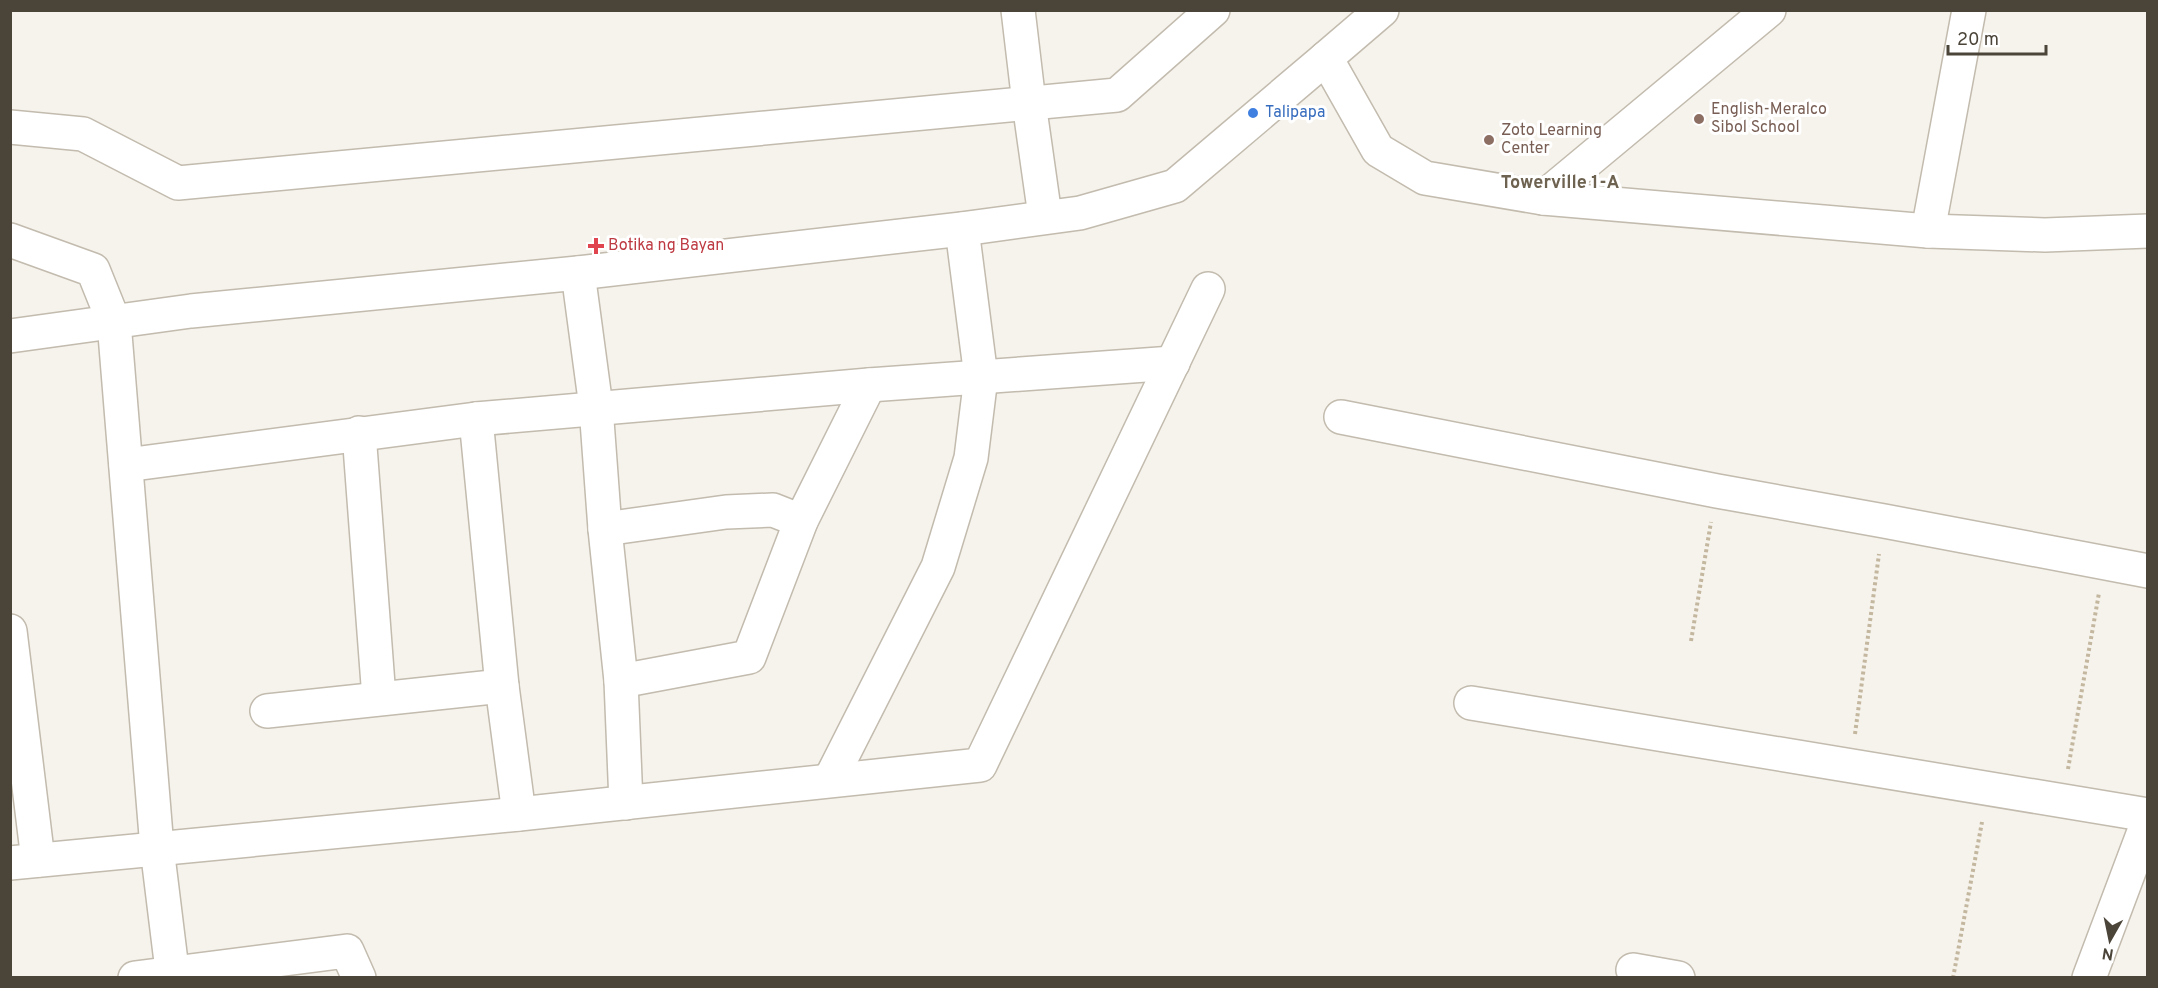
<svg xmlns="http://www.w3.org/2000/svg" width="2158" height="988" font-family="Overpass,sans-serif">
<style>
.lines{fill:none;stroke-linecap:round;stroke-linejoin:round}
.minor-casing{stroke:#c2bbae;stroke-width:36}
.tertiary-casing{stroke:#c2bbae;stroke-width:36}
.path{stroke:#c4b79f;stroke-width:4;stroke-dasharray:3 3;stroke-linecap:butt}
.minor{stroke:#fff;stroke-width:33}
.tertiary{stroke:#fff;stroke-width:33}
.shop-dot{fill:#3f7fe0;stroke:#fff;stroke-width:2}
.education-dot{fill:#8d6e63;stroke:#fff;stroke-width:2}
.health-dot{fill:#e0444e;stroke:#fff;stroke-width:2}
.labels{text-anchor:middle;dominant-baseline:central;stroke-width:6;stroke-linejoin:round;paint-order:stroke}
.education-label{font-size:16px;fill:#785e54;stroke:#fff;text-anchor:start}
.shop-label{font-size:16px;fill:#366cbe;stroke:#fff;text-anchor:start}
.health-label{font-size:16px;fill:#be3a42;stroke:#fff;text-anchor:start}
.neighbourhood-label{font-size:18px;font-weight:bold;fill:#6e6250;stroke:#fff}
</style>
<rect width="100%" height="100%" fill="#f6f3ec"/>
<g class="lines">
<g class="minor-casing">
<g id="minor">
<polyline points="1018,10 1029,103 1045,216"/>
<polyline points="1326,58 1382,10"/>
<polyline points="10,127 83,134 178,183 1117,95 1213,10"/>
<polyline points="1543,198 1769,10"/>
<polyline points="1928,231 1969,10"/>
<polyline points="10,240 93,270 114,322 157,848 173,978"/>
<polyline points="578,273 596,407 605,529 621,681 626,803"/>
<polyline points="1341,417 1717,491 1884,521 2148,571"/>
<polyline points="476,419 502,686 519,814"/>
<polyline points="359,433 379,698"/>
<polyline points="126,465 476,419 869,385 1173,363"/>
<polyline points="605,529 726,512 773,510 801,521"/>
<polyline points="10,631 38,860"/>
<polyline points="621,681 749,657 801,521 869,385"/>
<polyline points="1471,703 2148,815"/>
<polyline points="267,711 502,686"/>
<polyline points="830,780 938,567 971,458 981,377 962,229"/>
<polyline points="10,863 519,814 980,765 1208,289"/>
<polyline points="1633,970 1678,978"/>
<polyline points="135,978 347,951 359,978"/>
<polyline points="2089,978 2148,821"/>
</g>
</g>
<g class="tertiary-casing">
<polyline id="tertiary" points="10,336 191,311 578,273 962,229 1080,213 1175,186 1326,58 1378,150 1425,178 1543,198 1928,231 2045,235 2148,231"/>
</g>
<g class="path">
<polyline points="1691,641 1711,522"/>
<polyline points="1855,734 1879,554"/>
<polyline points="2068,769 2099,593"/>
<polyline points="1953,978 1982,822"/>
</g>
<use href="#minor" class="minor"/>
<use href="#tertiary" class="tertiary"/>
</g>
<circle class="shop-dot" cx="1253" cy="113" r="6"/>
<g class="education-dot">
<circle cx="1699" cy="119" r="6"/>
<circle cx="1489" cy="140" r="6"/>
</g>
<path class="health-dot" d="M593 237h6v6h6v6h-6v6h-6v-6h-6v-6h6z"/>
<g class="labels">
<g class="education-label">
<text x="1711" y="110">English-Meralco<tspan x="1711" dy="18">Sibol School</tspan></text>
<text x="1501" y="131">Zoto Learning<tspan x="1501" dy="18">Center</tspan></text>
</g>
<g class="shop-label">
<text x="1265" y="113">Talipapa</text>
</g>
<g class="health-label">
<text x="608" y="246">Botika ng Bayan</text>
</g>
<g class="neighbourhood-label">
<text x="1560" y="183">Towerville 1-A</text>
</g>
</g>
<rect width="2158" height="988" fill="none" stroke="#4b4439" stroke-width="24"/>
<g transform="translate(2110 940) rotate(189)" stroke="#ffffff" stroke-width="4.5" paint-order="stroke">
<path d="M0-4.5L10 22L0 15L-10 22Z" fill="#4b4439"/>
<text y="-9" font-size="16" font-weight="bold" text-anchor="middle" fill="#4b4439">N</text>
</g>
<path d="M1948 45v9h98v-9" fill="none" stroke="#4b4439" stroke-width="3"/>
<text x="1957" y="45" font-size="18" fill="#4b4439" stroke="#ffffff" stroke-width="4.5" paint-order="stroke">20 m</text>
</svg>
